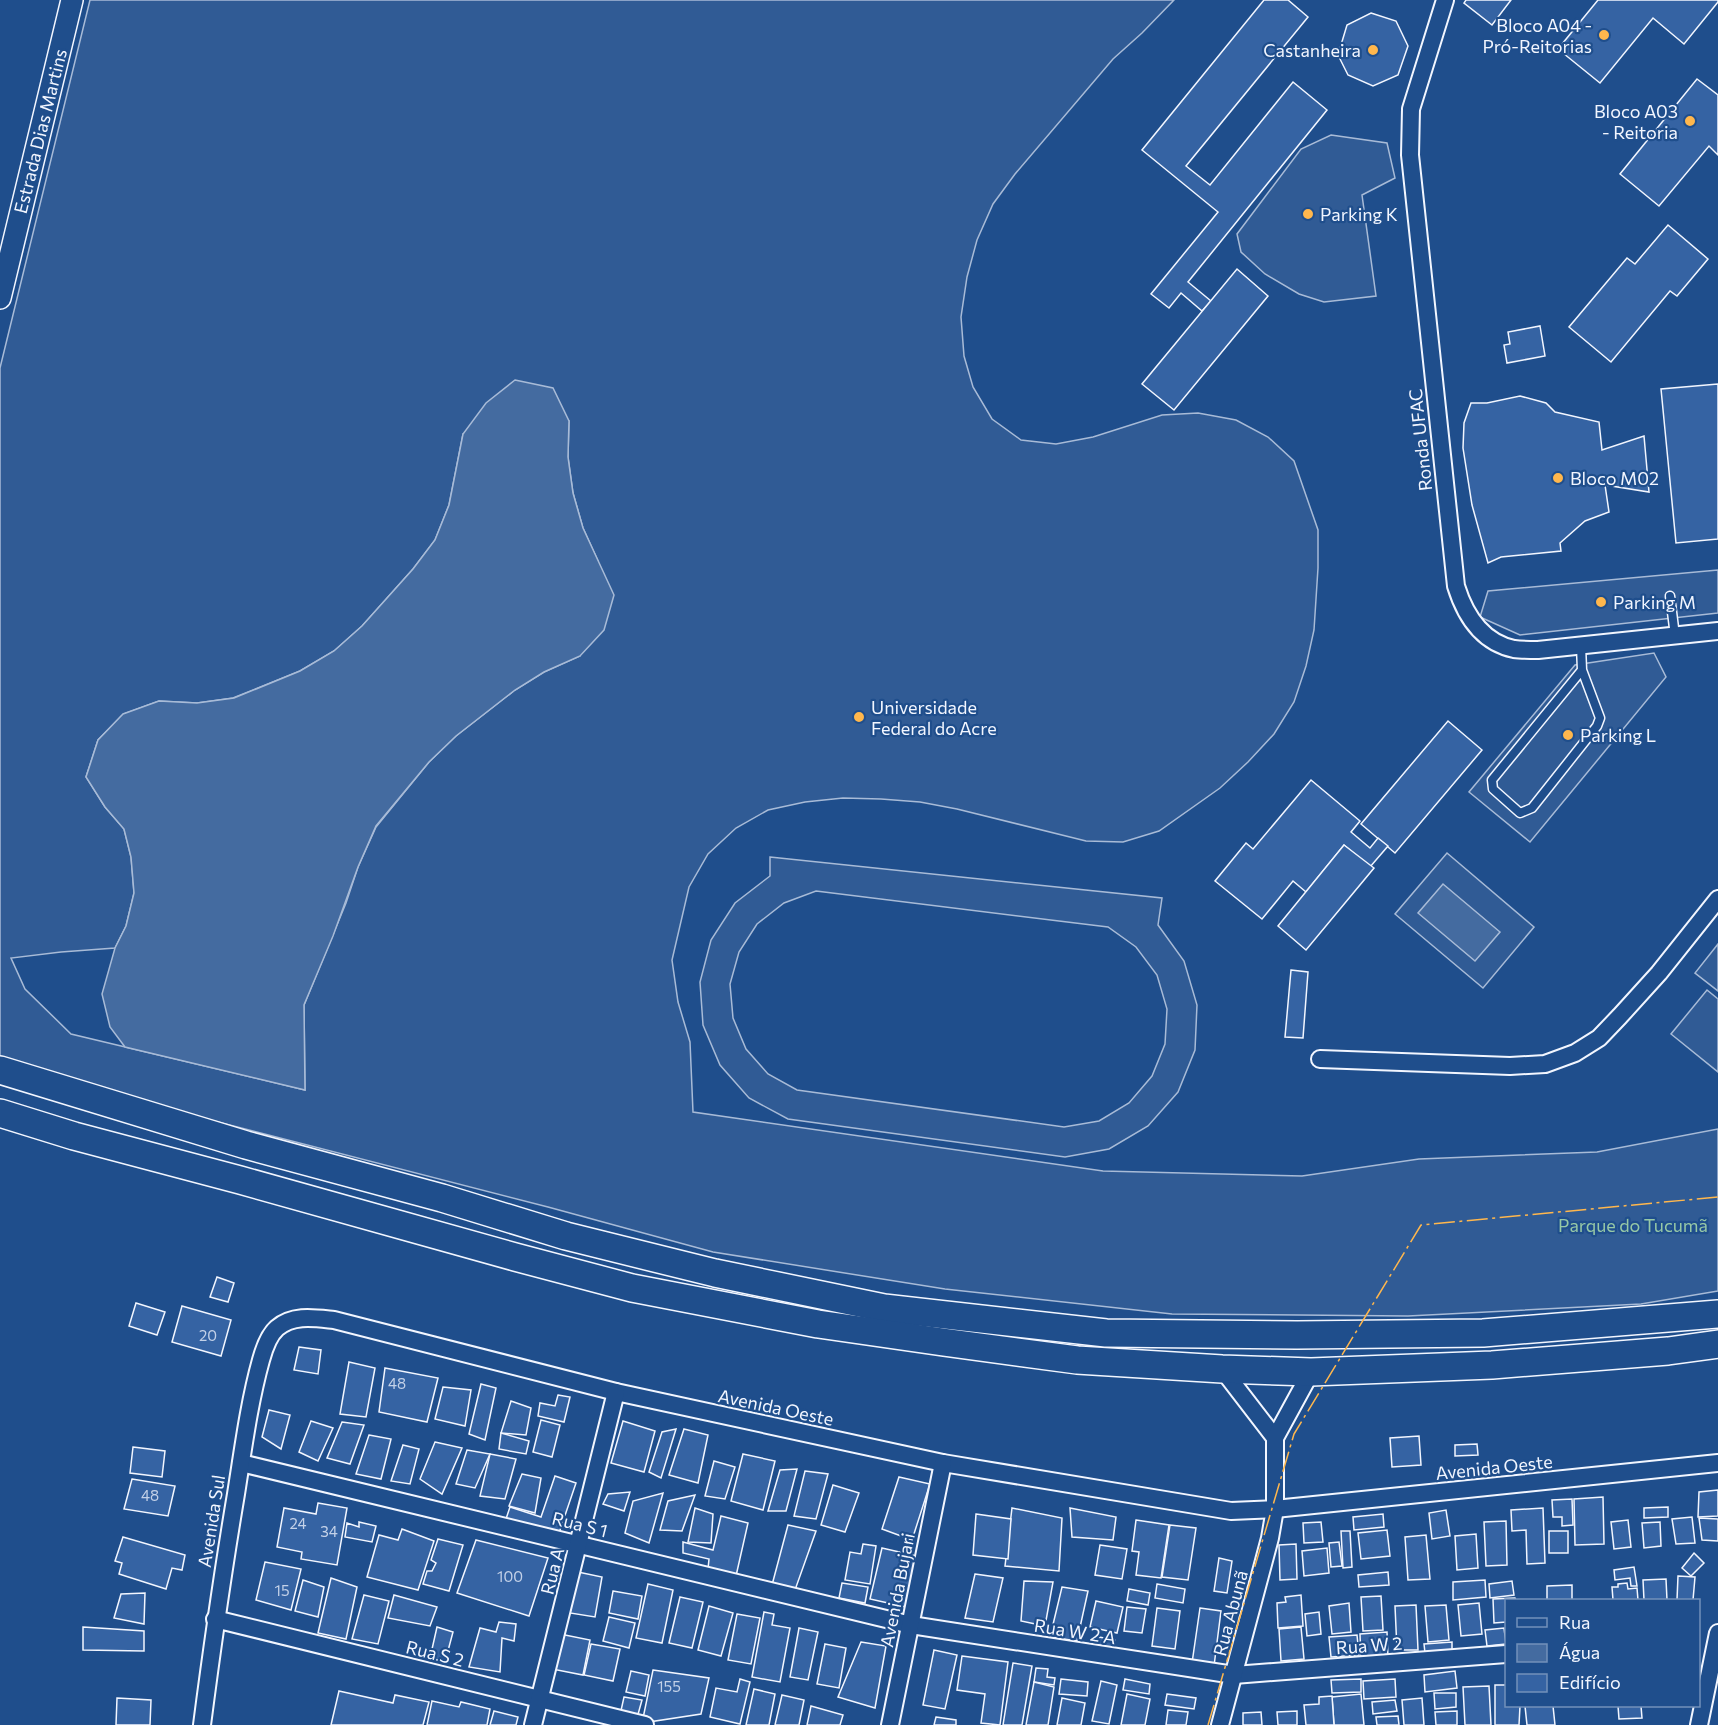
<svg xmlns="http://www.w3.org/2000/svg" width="1718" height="1725" font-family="Commissioner,sans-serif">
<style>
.built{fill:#305b95;stroke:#a8bbd7;stroke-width:1.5;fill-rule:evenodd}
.water{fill:#446ba0;stroke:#a8bbd7;stroke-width:1.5}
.building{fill:#3563a3;stroke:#f2f6ff;stroke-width:1.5}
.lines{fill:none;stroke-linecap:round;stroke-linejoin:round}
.service-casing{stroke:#f2f6ff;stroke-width:11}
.minor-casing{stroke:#f2f6ff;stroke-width:20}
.tertiary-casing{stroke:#f2f6ff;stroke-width:24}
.primary-casing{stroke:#f2f6ff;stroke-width:30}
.service{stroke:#1f4e8c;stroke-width:8}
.minor{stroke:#1f4e8c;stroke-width:16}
.tertiary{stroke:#1f4e8c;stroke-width:21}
.primary{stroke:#1f4e8c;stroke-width:27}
.power{stroke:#ffb74d;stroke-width:1.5;stroke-dasharray:21 4.5 3 4.5;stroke-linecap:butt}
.poi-dot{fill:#ffb74d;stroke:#1f4e8c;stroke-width:2}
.labels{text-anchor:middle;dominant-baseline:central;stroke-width:4.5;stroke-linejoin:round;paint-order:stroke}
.number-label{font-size:15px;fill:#c3d1e8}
.poi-label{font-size:18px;fill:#f2f6ff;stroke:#1f4e8c;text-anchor:start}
.street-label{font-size:18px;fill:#f2f6ff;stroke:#1f4e8c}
.park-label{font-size:18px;fill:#97c8a6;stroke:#1f4e8c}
</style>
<rect width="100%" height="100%" fill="#1f4e8c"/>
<g class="built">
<path d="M90 0H1174L1142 33 1113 59 1015 174 993 204 977 240 967 277 961 317 964 356 973 387 992 419 1021 440 1056 444 1093 437 1162 415 1198 413 1236 420 1268 437 1294 461 1318 530V568L1314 630 1306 666 1294 702 1274 734 1248 762 1220 788 1159 831 1123 842 1086 841 957 809 920 802 881 799 843 798 805 802 768 810 736 828 708 854 689 887 672 960 678 1002 690 1042 693 1112 1103 1171 1302 1176 1419 1159 1597 1152 1718 1129V1291L1641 1304 1408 1316 1172 1314 945 1289 713 1252 548 1207 214 1121 0 1059V368ZM569 421 568 457 573 493 583 528 598 561 580 656 544 672 515 690 456 736 429 762 376 827 358 867 346 903 304 1005 305 1090 71 1034 25 989 11 958 61 952 115 948 126 926 134 893 131 857 124 829 105 807 86 777 98 740 124 714 159 701 197 703 233 698 300 671 334 651 362 626 413 569 435 540 449 505 463 434Z"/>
<polygon points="1331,135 1387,143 1395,178 1362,195 1376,296 1324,302 1299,294 1265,274 1241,252 1237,234 1301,149"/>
<polygon points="1718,570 1718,613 1520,635 1480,617 1488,591"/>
<polygon points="1654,653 1666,677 1530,842 1469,792 1575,665"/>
<polygon points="1447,853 1534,927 1483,988 1395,914"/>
<path d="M770 857 1162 898 1158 925 1184 961 1197 1005 1195 1050 1178 1092 1148 1126 1109 1149 1065 1157 788 1119 749 1098 720 1065 703 1025 700 982 711 940 735 903 770 876ZM816 891 1108 927 1136 947 1157 975 1167 1009 1165 1044 1152 1076 1129 1103 1099 1121 1064 1127 797 1090 768 1074 746 1049 733 1018 730 984 739 952 757 924 784 903Z"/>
<polygon points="1718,944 1718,991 1695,973"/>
<polygon points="1707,990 1718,999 1718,1072 1671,1034"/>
</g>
<g class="water">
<polygon points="515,380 553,388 569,421 568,457 573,493 583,528 614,595 604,630 580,656 544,672 515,690 456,736 429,762 376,826 358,867 333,936 304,1005 305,1090 125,1047 110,1027 102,994 115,948 126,926 134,893 131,857 124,829 105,807 86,777 98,740 123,714 159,701 197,703 234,698 300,671 334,651 362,626 413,569 435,540 449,505 463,434 486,403"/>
<polygon points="1443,884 1500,932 1475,961 1418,913"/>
</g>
<g class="building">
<polygon points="1264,0 1288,0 1308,17 1186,166 1210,185 1293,82 1327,110 1188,282 1211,301 1202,311 1181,293 1169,308 1151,294 1218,212 1142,150"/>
<polygon points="1466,0 1511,0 1492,25 1464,3"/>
<polygon points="1598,0 1718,0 1718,2 1684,44 1653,18 1600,83 1558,49"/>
<polygon points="1371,13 1396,21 1408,46 1398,75 1373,86 1348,75 1338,55 1347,25"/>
<polygon points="1697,79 1718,95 1718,155 1709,146 1659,206 1620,174"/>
<polygon points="1668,225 1708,259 1677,296 1670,291 1611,362 1569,327 1627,258 1635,264"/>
<polygon points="1237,269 1268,296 1174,410 1142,384"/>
<polygon points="1540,326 1545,356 1507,363 1504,345 1510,344 1508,332"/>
<polygon points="1718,384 1718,539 1676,543 1661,389"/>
<polygon points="1520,396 1546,403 1555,412 1599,422 1602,450 1644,436 1649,492 1605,485 1609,512 1585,521 1560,543 1561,551 1501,557 1488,563 1472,505 1463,448 1464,423 1471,403 1487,403"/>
<polygon points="1448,721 1482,750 1395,853 1361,824"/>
<polygon points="1311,780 1360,821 1351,832 1370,848 1378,838 1388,846 1370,867 1344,845 1306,892 1293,881 1262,919 1215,881 1246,843 1253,849"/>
<polygon points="1344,845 1374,868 1306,950 1278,926"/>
<polygon points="1291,970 1308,972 1303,1038 1285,1037"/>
<polygon points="217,1277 234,1283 228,1302 210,1297"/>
<polygon points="136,1303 165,1312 157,1335 129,1326"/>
<polygon points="182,1306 231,1320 221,1356 172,1342"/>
<polygon points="299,1347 321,1350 318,1374 294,1370"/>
<polygon points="349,1362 375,1368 366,1417 340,1414"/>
<polygon points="385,1368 438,1378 427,1422 379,1412"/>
<polygon points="481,1384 496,1388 485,1440 469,1434"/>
<polygon points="443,1387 471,1390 465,1426 435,1419"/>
<polygon points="558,1395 570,1397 564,1422 538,1416 540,1403 555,1406"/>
<polygon points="511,1401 531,1408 526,1435 501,1433"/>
<polygon points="269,1410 290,1415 281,1449 262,1437"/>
<polygon points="541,1420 560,1425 552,1457 533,1452"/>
<polygon points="311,1421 333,1428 318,1461 299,1452"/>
<polygon points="623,1421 655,1431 644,1472 611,1463"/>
<polygon points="342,1422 364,1425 350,1464 327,1458"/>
<polygon points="676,1429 661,1478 649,1472 662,1432"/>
<polygon points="684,1429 708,1435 698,1483 669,1475"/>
<polygon points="501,1433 529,1441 526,1454 499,1449"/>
<polygon points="369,1435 391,1439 381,1479 356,1474"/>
<polygon points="1419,1436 1421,1465 1392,1467 1390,1438"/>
<polygon points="435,1442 462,1448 442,1494 420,1479"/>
<polygon points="1477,1444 1478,1455 1455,1456 1455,1445"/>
<polygon points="403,1445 419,1449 410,1484 391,1481"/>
<polygon points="133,1447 165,1451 162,1477 130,1473"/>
<polygon points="467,1450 490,1454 475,1488 456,1484"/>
<polygon points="490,1454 516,1459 505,1499 480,1496"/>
<polygon points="743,1454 775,1461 763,1510 731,1501"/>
<polygon points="714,1461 735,1467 725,1499 705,1496"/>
<polygon points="797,1469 786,1511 768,1511 780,1470"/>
<polygon points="805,1471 828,1474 816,1519 794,1516"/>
<polygon points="522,1474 541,1478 535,1513 509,1506"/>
<polygon points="555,1476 576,1483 558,1536 506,1519 510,1507 541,1517"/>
<polygon points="899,1477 930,1484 912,1540 882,1529"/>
<polygon points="132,1479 175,1486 168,1516 124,1509"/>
<polygon points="833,1485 859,1493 845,1532 821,1525"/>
<polygon points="1718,1490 1718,1516 1698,1517 1699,1492"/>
<polygon points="630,1492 624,1511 603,1504 608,1494"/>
<polygon points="663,1493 649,1543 625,1533 633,1501"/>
<polygon points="695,1495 682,1531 660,1530 668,1501"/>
<polygon points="1603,1497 1604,1544 1575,1545 1574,1499"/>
<polygon points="1572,1499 1573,1525 1562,1526 1562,1517 1553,1517 1552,1500"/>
<polygon points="318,1503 347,1508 337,1565 301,1559 302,1552 277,1547 284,1508 316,1514"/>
<polygon points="1668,1507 1668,1517 1644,1518 1644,1508"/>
<polygon points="695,1508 713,1514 711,1543 688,1542"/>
<polygon points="1012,1508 1062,1518 1059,1571 1005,1566"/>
<polygon points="1070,1508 1116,1517 1113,1540 1072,1537"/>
<polygon points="1543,1508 1545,1563 1527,1564 1526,1530 1512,1531 1511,1510"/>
<polygon points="1446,1510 1450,1536 1432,1539 1429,1513"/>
<polygon points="976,1514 1011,1519 1008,1559 973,1555"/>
<polygon points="1383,1514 1384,1527 1354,1530 1353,1517"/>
<polygon points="721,1516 748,1523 736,1576 708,1569 709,1559 683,1553 683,1542 713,1550"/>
<polygon points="1692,1517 1695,1543 1676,1544 1672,1519"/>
<polygon points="1699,1518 1718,1519 1718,1541 1702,1540"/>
<polygon points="1136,1520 1169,1525 1161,1578 1136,1575 1139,1552 1132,1551"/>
<polygon points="1628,1520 1631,1547 1614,1549 1611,1522"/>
<polygon points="1506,1521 1507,1565 1486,1566 1484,1522"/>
<polygon points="359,1522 376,1526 372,1542 345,1537 347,1523 359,1527"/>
<polygon points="1321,1522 1323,1542 1304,1543 1303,1523"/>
<polygon points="1660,1522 1661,1546 1644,1548 1642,1523"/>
<polygon points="788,1525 816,1531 795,1590 772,1585"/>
<polygon points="1170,1525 1196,1528 1188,1580 1162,1577"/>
<polygon points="402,1529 434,1541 418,1590 367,1577 379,1535 398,1540"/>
<polygon points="1387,1530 1390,1556 1361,1559 1358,1533"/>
<polygon points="1341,1531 1350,1531 1352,1567 1343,1568"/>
<rect x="1549" y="1531" width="19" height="22"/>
<polygon points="1476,1534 1478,1568 1457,1570 1455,1536"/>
<polygon points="1426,1535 1430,1579 1408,1580 1405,1537"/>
<polygon points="123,1537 185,1555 182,1570 172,1568 166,1589 119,1574 122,1563 115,1561"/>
<polygon points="438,1539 463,1545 449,1591 423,1584 427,1571 432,1571 436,1563 431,1560"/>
<polygon points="476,1540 548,1558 529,1616 457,1593"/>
<polygon points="1339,1542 1342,1566 1331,1567 1329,1543"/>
<polygon points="863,1544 876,1546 870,1584 845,1580 850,1552 861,1554"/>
<polygon points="1296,1544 1297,1579 1280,1580 1279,1545"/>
<polygon points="1100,1545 1127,1549 1122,1579 1095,1575"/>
<polygon points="882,1548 917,1556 906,1607 870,1599"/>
<polygon points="1327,1548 1329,1573 1304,1576 1302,1551"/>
<polygon points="1694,1553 1704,1563 1691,1576 1682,1568"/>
<polygon points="1219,1558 1232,1561 1227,1593 1214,1591"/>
<polygon points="265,1562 301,1569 291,1610 256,1600"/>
<polygon points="1634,1567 1637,1586 1631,1586 1630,1578 1615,1580 1614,1570"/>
<polygon points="578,1572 602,1577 595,1617 570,1613"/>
<polygon points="1388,1572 1389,1585 1359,1587 1358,1575"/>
<polygon points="975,1574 1003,1578 993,1622 965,1618"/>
<polygon points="1678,1576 1695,1577 1693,1600 1677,1600"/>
<polygon points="331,1578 357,1587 346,1639 318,1633"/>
<polygon points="1666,1579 1667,1600 1644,1600 1643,1580"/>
<polygon points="303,1580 324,1587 318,1617 295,1611"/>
<polygon points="1485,1580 1486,1597 1453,1600 1453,1582"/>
<polygon points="1024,1581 1053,1582 1045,1626 1021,1621"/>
<polygon points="1512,1581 1514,1595 1490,1598 1489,1584"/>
<polygon points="842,1583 868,1587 865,1603 839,1598"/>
<polygon points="1627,1583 1628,1589 1637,1588 1638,1600 1613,1600 1612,1587 1618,1587 1618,1584"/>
<polygon points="648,1584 673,1590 662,1643 636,1638"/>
<polygon points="1157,1584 1185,1589 1183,1603 1155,1598"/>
<polygon points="1572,1585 1572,1600 1547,1600 1547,1586"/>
<polygon points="1062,1587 1088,1591 1077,1641 1050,1637"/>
<polygon points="1129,1589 1150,1593 1148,1605 1127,1601"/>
<polygon points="613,1591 642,1596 638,1619 609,1613"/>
<polygon points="145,1593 144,1624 114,1618 121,1594"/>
<polygon points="364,1595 389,1601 378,1644 352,1639"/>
<polygon points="394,1595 437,1607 430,1626 388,1618"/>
<polygon points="1301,1595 1303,1626 1278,1628 1277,1603 1286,1602 1285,1597"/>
<polygon points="1381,1596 1383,1630 1363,1631 1361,1597"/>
<polygon points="680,1597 703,1602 692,1648 669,1643"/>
<polygon points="1515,1598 1516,1600 1506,1600 1506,1622 1494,1623 1493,1599"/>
<polygon points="1096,1601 1123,1607 1117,1633 1090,1627"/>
<polygon points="1349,1603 1351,1632 1332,1634 1329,1606"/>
<polygon points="1479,1603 1482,1634 1461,1636 1458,1605"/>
<polygon points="1416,1605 1418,1650 1397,1650 1395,1606"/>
<polygon points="1446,1605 1449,1640 1428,1642 1425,1606"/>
<polygon points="709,1606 733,1613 721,1656 698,1650"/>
<polygon points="1127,1607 1146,1609 1142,1633 1124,1631"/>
<polygon points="1157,1608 1180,1611 1175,1649 1152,1646"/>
<polygon points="1200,1608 1221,1611 1214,1666 1192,1663"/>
<polygon points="764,1612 774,1614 772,1625 790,1628 780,1682 752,1677"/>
<polygon points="1319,1612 1321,1634 1307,1636 1305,1614"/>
<polygon points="737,1614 760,1618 751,1664 728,1660"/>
<polygon points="609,1617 635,1623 629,1648 603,1641"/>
<polygon points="499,1622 516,1624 514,1641 502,1638 500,1672 469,1667 480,1628 496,1632"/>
<polygon points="83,1627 144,1631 144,1651 83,1650"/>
<polygon points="437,1627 453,1632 445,1662 430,1658"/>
<polygon points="1301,1627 1304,1659 1281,1661 1279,1629"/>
<polygon points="799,1628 818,1632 808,1680 790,1677"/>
<polygon points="1504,1628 1506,1644 1487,1646 1485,1630"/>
<polygon points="1387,1632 1388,1658 1361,1660 1360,1634"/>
<polygon points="560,1634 590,1640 583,1675 552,1669"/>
<polygon points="1357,1635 1359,1655 1331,1657 1329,1637"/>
<polygon points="1099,1637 1115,1640 1112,1655 1095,1652"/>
<polygon points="861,1642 886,1646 875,1708 838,1697"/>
<polygon points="1452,1642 1452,1650 1425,1653 1424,1644"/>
<polygon points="591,1644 620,1649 613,1681 584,1675"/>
<polygon points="825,1644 846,1648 839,1688 817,1684"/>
<polygon points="934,1650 957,1655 945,1709 923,1705"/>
<polygon points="962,1656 1008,1662 1000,1725 981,1723 985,1694 957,1690"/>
<polygon points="1013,1663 1032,1666 1022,1725 1003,1725"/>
<polygon points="1036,1668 1048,1669 1047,1677 1055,1678 1054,1685 1034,1682"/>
<polygon points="653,1670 709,1678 701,1714 642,1723"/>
<polygon points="631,1671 649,1675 645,1696 626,1692"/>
<polygon points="1455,1671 1457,1688 1425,1692 1424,1675"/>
<polygon points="740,1679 750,1682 740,1724 710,1717 716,1688 737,1692"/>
<polygon points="1061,1679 1088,1682 1087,1696 1059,1694"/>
<polygon points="1125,1679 1150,1684 1149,1694 1123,1690"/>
<polygon points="1361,1679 1361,1692 1332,1693 1331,1680"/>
<polygon points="1395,1679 1396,1697 1364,1699 1363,1681"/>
<polygon points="1101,1681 1117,1685 1109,1724 1092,1721"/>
<polygon points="1034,1682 1054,1687 1048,1725 1026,1725"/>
<polygon points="1495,1685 1506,1685 1506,1706 1520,1706 1519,1725 1495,1725"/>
<polygon points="1489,1686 1491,1725 1465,1725 1463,1687"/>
<polygon points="754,1689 775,1694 769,1725 746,1725"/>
<polygon points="339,1691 393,1703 395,1695 429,1702 423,1725 331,1725"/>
<polygon points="1434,1693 1456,1693 1456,1707 1435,1709"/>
<polygon points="1127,1694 1150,1699 1145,1725 1121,1725"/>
<polygon points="1167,1694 1196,1698 1194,1709 1165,1705"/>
<polygon points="1361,1694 1364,1725 1334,1725 1332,1697"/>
<polygon points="782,1695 804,1700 799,1725 775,1725"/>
<polygon points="1332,1696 1334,1725 1306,1725 1304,1705 1319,1704 1319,1697"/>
<polygon points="624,1697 642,1700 637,1718 620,1715"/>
<polygon points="117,1698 151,1700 150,1725 116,1725"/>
<polygon points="1062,1698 1085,1703 1081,1725 1057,1725"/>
<polygon points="1422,1698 1424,1725 1404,1725 1402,1700"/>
<polygon points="1395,1700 1397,1711 1373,1714 1372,1702"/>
<polygon points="432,1701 459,1707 461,1702 490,1709 487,1725 427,1725"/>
<polygon points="811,1706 843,1715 840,1725 807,1725"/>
<polygon points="1525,1706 1553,1706 1555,1725 1527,1725"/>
<polygon points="1618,1706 1641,1706 1642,1718 1619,1719"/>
<polygon points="1168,1710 1188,1712 1186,1725 1166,1725"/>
<polygon points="494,1711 518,1717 516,1725 490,1725"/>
<polygon points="1297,1711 1297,1725 1278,1725 1277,1712"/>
<polygon points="1457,1711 1457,1725 1436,1725 1435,1712"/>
<polygon points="1261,1712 1262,1725 1243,1725 1243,1713"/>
<polygon points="1398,1716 1399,1725 1377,1725 1376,1717"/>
<polygon points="936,1717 956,1720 956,1725 934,1725"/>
</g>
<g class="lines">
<g class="service-casing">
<g id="service">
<polyline points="1670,596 1675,636"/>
<polyline points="1581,646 1582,670 1600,718 1597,726 1532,808 1520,813 1493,789 1492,780 1582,670"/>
</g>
</g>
<g class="minor-casing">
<g id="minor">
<path d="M1445 0 1411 109 1410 155 1456 586C1465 615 1481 642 1514 649 1521 650 1530 650 1538 650L1718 631"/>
<polyline points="1320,1059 1510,1066 1545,1064 1575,1053 1599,1038 1620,1016 1659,973 1718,899"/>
<polyline points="1222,1369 1275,1438"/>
<polyline points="241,1463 911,1625 1234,1675 1506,1654"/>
<polyline points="215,1619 645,1725"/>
<path d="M202 1725C212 1648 223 1571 236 1494 243 1450 249 1403 261 1360 264 1349 269 1335 277 1328 293 1314 315 1318 334 1320L616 1392 943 1463 1231 1511 1275 1509 1718 1463"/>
<polyline points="533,1725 616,1392"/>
<polyline points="890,1725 943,1463"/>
<polyline points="1220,1725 1270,1538 1275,1509 1275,1438 1311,1372"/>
<polyline points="1699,1725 1718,1633"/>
</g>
</g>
<g class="tertiary-casing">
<polyline id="tertiary" points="0,298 72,0"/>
</g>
<g class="primary-casing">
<g id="primary">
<polyline points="0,1070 246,1145 442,1198 566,1236 715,1273 884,1308 1106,1333 1297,1335 1483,1333 1718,1314"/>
<polyline points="0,1113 74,1136 240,1180 515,1257 632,1288 818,1324 943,1342 1077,1360 1222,1369 1311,1372 1492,1365 1668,1351 1718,1344"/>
</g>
</g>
<use href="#service" class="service"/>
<use href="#minor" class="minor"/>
<use href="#tertiary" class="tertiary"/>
<use href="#primary" class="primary"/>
<polyline class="power" points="1208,1725 1294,1434 1421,1225 1718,1197"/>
</g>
<g class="poi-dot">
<circle cx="1604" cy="35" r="6"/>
<circle cx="1373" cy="50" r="6"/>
<circle cx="1690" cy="121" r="6"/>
<circle cx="1308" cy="214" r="6"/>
<circle cx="1558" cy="478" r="6"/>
<circle cx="1601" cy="602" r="6"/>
<circle cx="859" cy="717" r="6"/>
<circle cx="1568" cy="735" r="6"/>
</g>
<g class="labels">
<g class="number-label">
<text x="208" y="1335">20</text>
<text x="397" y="1383">48</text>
<text x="150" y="1495">48</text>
<text x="298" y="1523">24</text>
<text x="329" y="1531">34</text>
<text x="510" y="1576">100</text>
<text x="282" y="1590">15</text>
<text x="669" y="1686">155</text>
</g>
<g class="poi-label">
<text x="1592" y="25" text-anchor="end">Bloco A04 -<tspan x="1592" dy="21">Pró-Reitorias</tspan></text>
<text x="1361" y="50" text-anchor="end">Castanheira</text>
<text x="1678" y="111" text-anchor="end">Bloco A03<tspan x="1678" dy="21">- Reitoria</tspan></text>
<text x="1320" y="214">Parking K</text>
<text x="1570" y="478">Bloco M02</text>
<text x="1613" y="602">Parking M</text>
<text x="871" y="707">Universidade<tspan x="871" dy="21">Federal do Acre</tspan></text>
<text x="1580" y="735">Parking L</text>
</g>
<g class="street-label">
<text transform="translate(40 131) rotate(-76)">Estrada Dias Martins</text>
<text transform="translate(1420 440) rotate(-96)">Ronda UFAC</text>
<text transform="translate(776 1407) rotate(12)">Avenida Oeste</text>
<text transform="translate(1494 1467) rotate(-6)">Avenida Oeste</text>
<text transform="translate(211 1521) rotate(-81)">Avenida Sul</text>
<text transform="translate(580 1524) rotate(14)">Rua S 1</text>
<text transform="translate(552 1571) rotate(-76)">Rua A</text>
<text transform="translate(897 1590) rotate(-79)">Avenida Bujari</text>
<text transform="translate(1230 1613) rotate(-75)">Rua Abunã</text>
<text transform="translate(1075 1631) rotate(9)">Rua W 2 A</text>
<text transform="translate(1369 1645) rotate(-4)">Rua W 2</text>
<text transform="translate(435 1653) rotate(14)">Rua S 2</text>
</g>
<g class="park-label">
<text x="1633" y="1225">Parque do Tucumã</text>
</g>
</g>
<rect x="1505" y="1599" width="195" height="108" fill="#1f4e8c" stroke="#7391ba" stroke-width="1.5"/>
<rect x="1517" y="1618" width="30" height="9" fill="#1f4e8c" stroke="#7391ba" stroke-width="1.5"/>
<text x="1559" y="1629" font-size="18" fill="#f2f6ff">Rua</text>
<rect x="1517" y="1644" width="30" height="18" fill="#446ba0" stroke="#7391ba" stroke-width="1.5"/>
<text x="1559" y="1659" font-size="18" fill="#f2f6ff">Água</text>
<rect x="1517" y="1674" width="30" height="18" fill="#3563a3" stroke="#7391ba" stroke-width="1.5"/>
<text x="1559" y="1689" font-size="18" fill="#f2f6ff">Edifício</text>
</svg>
